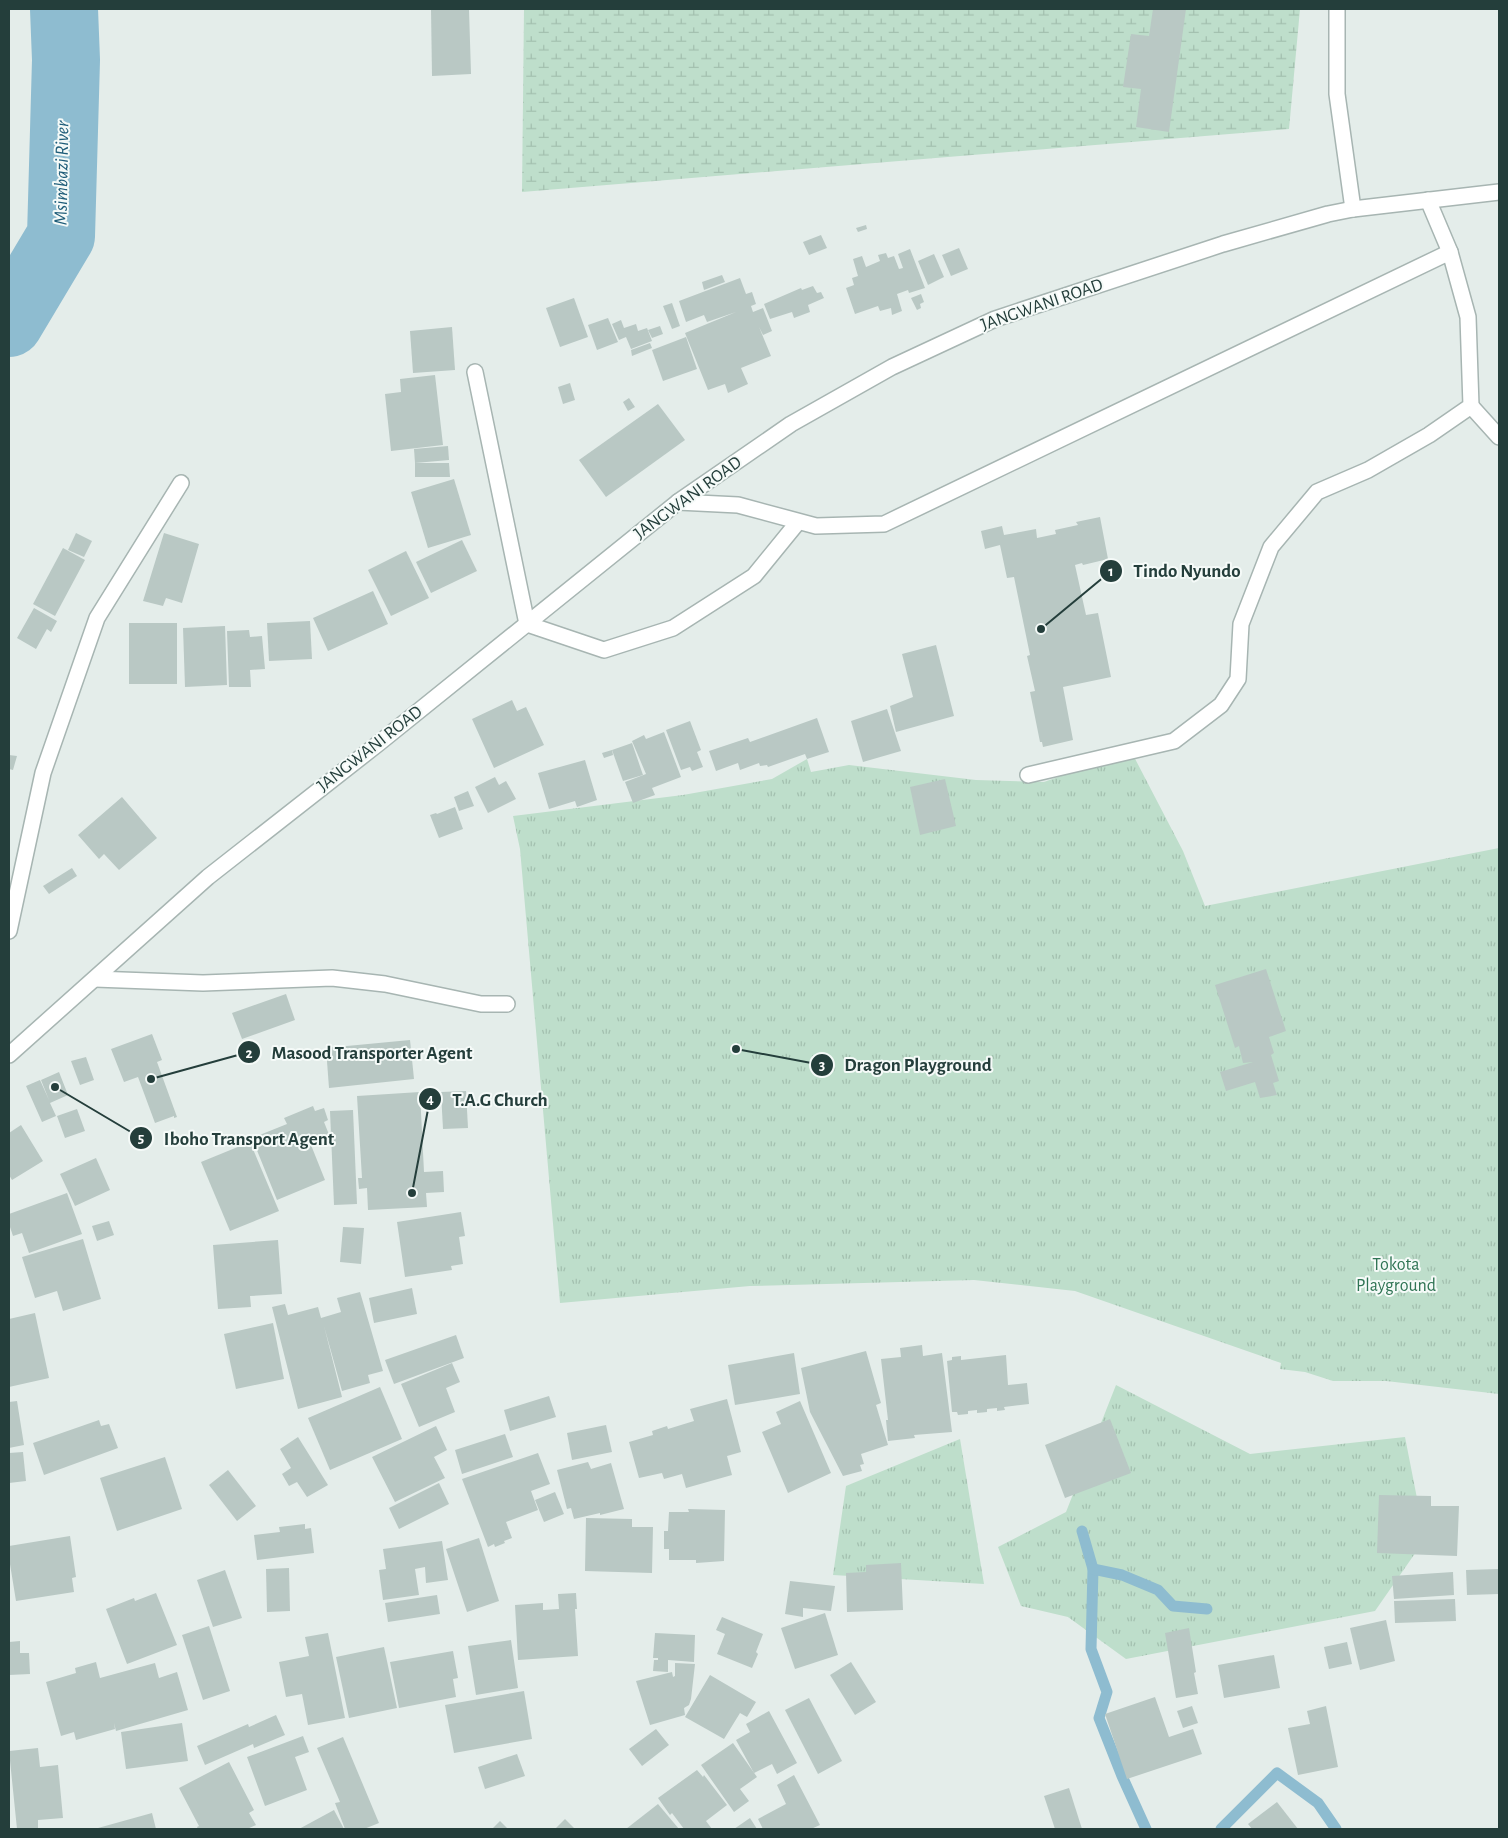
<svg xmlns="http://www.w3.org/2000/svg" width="1508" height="1838" font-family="'Alegreya Sans',sans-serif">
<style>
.grass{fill:url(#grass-tufts)}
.wetland{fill:url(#wetland-marsh)}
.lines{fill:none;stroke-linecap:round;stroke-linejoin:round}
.stream{stroke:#8ebcd0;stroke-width:11}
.river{stroke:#8ebcd0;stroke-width:68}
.building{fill:#b9c8c4}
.minor-casing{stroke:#a7b5b2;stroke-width:18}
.minor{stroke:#fff;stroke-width:15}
.labels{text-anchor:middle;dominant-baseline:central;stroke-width:4;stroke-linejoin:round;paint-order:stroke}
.street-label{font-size:18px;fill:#243e3b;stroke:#f5faf8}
.park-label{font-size:18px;fill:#2f7454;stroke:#f5faf8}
.water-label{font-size:19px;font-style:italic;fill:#1f5d79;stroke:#f5faf8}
.leader{fill:none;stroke:#243e3b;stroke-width:2}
.callout-dot{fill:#243e3b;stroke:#f5faf8;stroke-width:2}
.mark-label{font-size:15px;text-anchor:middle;font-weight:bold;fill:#fff}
.callout-label{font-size:19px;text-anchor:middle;font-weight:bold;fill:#243e3b;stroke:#f5faf8;stroke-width:4;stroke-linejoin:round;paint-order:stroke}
</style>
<defs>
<pattern id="grass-tufts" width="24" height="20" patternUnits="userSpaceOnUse" patternTransform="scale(1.25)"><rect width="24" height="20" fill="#bedecb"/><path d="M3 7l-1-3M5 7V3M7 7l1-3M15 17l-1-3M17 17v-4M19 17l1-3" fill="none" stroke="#a3c0af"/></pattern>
<pattern id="wetland-marsh" width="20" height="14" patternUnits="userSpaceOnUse" patternTransform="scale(1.25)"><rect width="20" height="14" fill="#bedecb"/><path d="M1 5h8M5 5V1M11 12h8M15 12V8" fill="none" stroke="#a3c0af"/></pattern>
</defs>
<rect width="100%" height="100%" fill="#e4edea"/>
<g class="grass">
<polygon points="1131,751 1183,851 1205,906 1499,848 1499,1394 1386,1381 1333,1381 1305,1372 1280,1369 1281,1363 1075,1291 974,1280 750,1286 560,1303 520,849 513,816 683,795 772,779 807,759 811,772 849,765 976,780 1044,782"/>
<polygon points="1116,1385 1250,1454 1405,1437 1425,1539 1375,1611 1126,1659 1068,1617 1021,1606 998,1547 1066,1512"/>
<polygon points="960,1439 984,1584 833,1575 846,1486"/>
</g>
<polygon class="wetland" points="524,9 1300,9 1289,129 522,192"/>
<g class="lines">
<g class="stream">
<polyline points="1082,1531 1093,1569 1091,1649 1107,1692 1099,1718 1122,1776 1146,1829"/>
<polyline points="1093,1569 1122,1575 1158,1590 1173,1606 1207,1609"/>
<polyline points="1221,1829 1277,1773 1318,1803 1336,1829"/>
</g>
<polyline class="river" points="9,323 61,236 66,60 64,9"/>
</g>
<g class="building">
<polygon points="431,9 469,9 471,74 432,76"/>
<polygon points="1153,9 1186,9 1169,132 1136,127 1141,89 1123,87 1131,34 1149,36"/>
<polygon points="866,225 867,229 858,232 856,228"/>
<polygon points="821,235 827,248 809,255 803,242"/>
<polygon points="959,248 968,269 951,276 942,255"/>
<polygon points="910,249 925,288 909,293 908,290 897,294 902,311 892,315 891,308 880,311 878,306 855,314 846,288 854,285 852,278 858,276 853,259 862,256 866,267 880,261 878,255 886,253 888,258 894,256 899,269 903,268 898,254"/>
<polygon points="934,254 944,277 928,285 918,261"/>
<polygon points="722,275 725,282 704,290 702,282"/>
<polygon points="740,278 746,294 752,292 756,304 751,306 753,312 763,308 772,331 763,335 759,327 771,356 741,368 748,384 728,393 725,384 708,390 685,333 736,312 707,322 704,315 686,322 679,301"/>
<polygon points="813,286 817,293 821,292 824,298 808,305 810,312 794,318 792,312 770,319 764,304 801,288 802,290"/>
<polygon points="921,294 924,302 920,304 921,308 917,310 911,298"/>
<polygon points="574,298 588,337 560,347 546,308"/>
<polygon points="672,303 680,326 672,329 663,306"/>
<polygon points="608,318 618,342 597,350 588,325"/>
<polygon points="621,320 624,328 636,324 638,331 647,328 652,341 631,349 626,337 619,340 612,324"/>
<polygon points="660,326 663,334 652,338 648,330"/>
<polygon points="452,327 455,370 413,373 410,331"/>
<polygon points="686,337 697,369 663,381 652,350"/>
<polygon points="650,343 652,348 632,356 631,350"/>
<polygon points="435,375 443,445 391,451 385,394 401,392 400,379"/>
<polygon points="570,383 575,400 563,404 558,387"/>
<polygon points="629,398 635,407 628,411 623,402"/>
<polygon points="658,404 685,440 606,497 579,460"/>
<polygon points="448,446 449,460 415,463 414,449"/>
<polygon points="415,463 449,463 450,477 415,477"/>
<polygon points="454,479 471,535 428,548 411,492"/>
<polygon points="1100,517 1108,559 1083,565 1082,563 1075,565 1086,615 1098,613 1111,677 1063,687 1073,740 1043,747 1042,742 1040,742 1030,692 1035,691 1027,656 1030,655 1014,577 1007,578 1000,545 985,549 981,531 1002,526 1004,535 1036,529 1037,538 1056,534 1055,530 1078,525 1076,522"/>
<polygon points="76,533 92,541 84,557 68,550"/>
<polygon points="164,533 199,544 182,603 166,598 163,606 143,601"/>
<polygon points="462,540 477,571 431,593 416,562"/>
<polygon points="63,548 85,560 55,616 33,604"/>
<polygon points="406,551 429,598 391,616 368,570"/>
<polygon points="373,591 388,624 328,651 313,618"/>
<polygon points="34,608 57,621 51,632 47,629 36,649 17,638"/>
<polygon points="310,621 312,659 269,661 267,623"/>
<rect x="129" y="623" width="48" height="61"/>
<polygon points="225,626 227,685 185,687 183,628"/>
<polygon points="249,630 250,637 262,636 265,669 250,670 251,687 229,687 227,631"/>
<polygon points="936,645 954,716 896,732 890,706 913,697 902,654"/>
<polygon points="512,700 517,711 526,707 544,745 494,768 472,719"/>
<polygon points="887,709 901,751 863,762 851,721"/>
<polygon points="817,718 829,752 807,759 805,754 768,767 767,765 760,766 759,763 740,770 738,763 716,771 709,751 748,738 750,742"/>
<polygon points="690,721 701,750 697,752 703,767 692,771 690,767 681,770 666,730"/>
<polygon points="664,732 681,777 652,788 655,795 633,803 625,782 646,774 632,741 644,735 646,739"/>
<polygon points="632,743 643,775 623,781 612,750"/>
<polygon points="612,750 613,755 604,758 602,753"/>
<polygon points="9,755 17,756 13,770 9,769"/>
<polygon points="585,760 597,800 577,807 575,801 549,809 538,773"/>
<polygon points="495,777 499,785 506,781 516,799 488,813 475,787"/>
<polygon points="945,779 956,826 920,835 910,787"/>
<polygon points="468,791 474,806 459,811 454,797"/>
<polygon points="122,797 157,838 119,870 104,854 99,859 78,835"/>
<polygon points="455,807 463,829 439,838 430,815 436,813 437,814"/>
<polygon points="72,868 77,876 49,894 43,886"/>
<polygon points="1266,969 1286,1031 1269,1037 1274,1053 1271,1055 1279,1081 1273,1083 1277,1095 1260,1098 1255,1082 1226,1091 1220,1072 1253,1062 1243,1063 1239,1046 1235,1048 1215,985"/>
<polygon points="286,994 295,1020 242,1039 232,1013"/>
<polygon points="152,1034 162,1060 157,1062 177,1117 174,1118 174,1116 155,1123 138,1077 124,1082 111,1049"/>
<polygon points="410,1040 414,1079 329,1088 326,1048"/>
<polygon points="86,1057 94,1080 80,1085 71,1061"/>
<polygon points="59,1072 68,1095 50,1103 56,1116 42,1122 26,1086 40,1080 49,1100 41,1080"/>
<polygon points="466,1091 468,1128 443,1129 441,1092"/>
<polygon points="420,1092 424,1172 443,1171 444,1192 426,1193 427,1207 368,1210 367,1188 359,1189 358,1178 362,1178 357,1096"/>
<polygon points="313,1106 315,1111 324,1108 328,1120 324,1122 330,1137 311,1145 325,1180 277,1200 252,1138 287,1124 284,1118"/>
<polygon points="77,1109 85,1131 65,1138 57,1116"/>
<polygon points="353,1110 357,1204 334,1205 330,1111"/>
<polygon points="21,1125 43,1161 12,1180 9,1175 9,1157 10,1157 9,1154 9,1133"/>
<polygon points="250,1142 279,1211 230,1231 201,1162"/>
<polygon points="96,1158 110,1190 75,1206 60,1174"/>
<polygon points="67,1193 82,1234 29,1253 22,1233 13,1236 9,1224 9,1214"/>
<polygon points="461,1212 465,1236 459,1237 463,1264 451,1266 452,1270 405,1277 397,1222"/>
<polygon points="109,1221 114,1235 97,1241 92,1226"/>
<polygon points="343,1227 364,1228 361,1264 340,1262"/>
<polygon points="83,1239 101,1299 63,1311 57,1291 35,1298 22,1257"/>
<polygon points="278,1240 282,1294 250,1296 251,1307 218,1309 213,1245"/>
<polygon points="412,1288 417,1314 374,1323 369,1298"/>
<polygon points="360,1292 383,1371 368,1375 370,1383 342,1391 324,1326 342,1397 298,1409 272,1307 285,1304 288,1315 318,1307 321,1318 341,1312 337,1298"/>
<polygon points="35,1313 49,1378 9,1387 9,1319"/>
<polygon points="273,1323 284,1379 236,1389 224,1334"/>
<polygon points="456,1335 464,1358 394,1384 385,1360"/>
<polygon points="922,1345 923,1356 942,1353 952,1432 914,1435 915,1438 888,1441 886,1420 888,1420 881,1359 901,1357 900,1348"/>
<polygon points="866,1351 881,1403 876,1405 888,1445 861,1454 864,1464 860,1465 862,1471 843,1476 810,1412 801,1368"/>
<polygon points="794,1353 800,1394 735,1405 728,1365"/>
<polygon points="1006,1355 1008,1385 1027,1383 1029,1404 1004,1407 1005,1410 997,1411 997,1408 987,1409 987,1412 977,1413 977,1410 968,1411 968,1414 958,1415 957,1412 952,1412 947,1361 952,1360 952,1357 961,1356 961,1360"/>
<polygon points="452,1363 460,1382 446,1388 455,1412 419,1427 401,1384"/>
<polygon points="380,1387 402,1439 330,1470 308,1418"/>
<polygon points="549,1396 556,1417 510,1431 504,1410"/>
<polygon points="727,1399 741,1452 727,1456 732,1475 686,1488 682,1474 664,1479 662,1473 639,1478 629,1442 653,1435 652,1431 667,1426 668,1429 694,1421 690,1409"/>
<polygon points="17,1401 24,1445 9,1448 9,1402"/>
<polygon points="800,1401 831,1473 788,1493 762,1432 781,1424 776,1412"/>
<polygon points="1110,1419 1131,1473 1065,1498 1045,1445"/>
<polygon points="99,1420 101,1426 109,1424 118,1448 44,1475 33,1443"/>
<polygon points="606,1425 612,1452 572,1460 567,1433"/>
<polygon points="436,1426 447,1450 434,1457 445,1478 395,1502 372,1457"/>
<polygon points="505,1434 513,1457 462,1474 455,1450"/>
<polygon points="298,1437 328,1485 307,1497 297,1482 289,1486 282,1474 291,1468 280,1449"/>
<polygon points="23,1452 26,1481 9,1483 9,1453"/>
<polygon points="538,1453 550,1484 531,1491 538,1510 506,1522 512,1538 504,1541 505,1543 495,1547 494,1544 488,1547 462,1479"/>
<polygon points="165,1457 182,1509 117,1531 100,1478"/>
<polygon points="588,1462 591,1469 611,1463 624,1509 600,1515 600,1513 574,1519 571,1508 567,1509 557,1470"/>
<polygon points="228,1470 256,1506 237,1521 209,1485"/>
<polygon points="439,1483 449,1504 399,1529 389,1508"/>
<polygon points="555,1492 564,1514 544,1522 535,1500"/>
<polygon points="1379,1495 1431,1496 1431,1506 1459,1506 1457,1556 1377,1553"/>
<polygon points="688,1509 725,1510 724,1561 696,1563 696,1560 669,1560 669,1549 664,1549 664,1531 668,1531 669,1512 689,1512"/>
<polygon points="586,1518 632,1519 632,1527 653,1527 652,1573 585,1571"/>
<polygon points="305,1524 305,1529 311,1528 314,1553 257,1560 254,1535 280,1532 279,1527"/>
<polygon points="70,1536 76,1577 72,1578 74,1592 16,1601 9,1558 9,1546"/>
<polygon points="479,1538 499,1601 467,1612 446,1549"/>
<polygon points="442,1541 448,1580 426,1583 425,1567 415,1569 419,1595 383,1600 379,1570 386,1569 383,1549"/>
<polygon points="901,1563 903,1610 847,1612 846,1573 866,1572 866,1565"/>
<polygon points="289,1568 290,1611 267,1612 266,1569"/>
<polygon points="1499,1569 1499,1594 1467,1595 1466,1570"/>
<polygon points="225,1570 242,1618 213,1627 197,1580"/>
<polygon points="1453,1572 1454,1595 1394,1599 1392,1576"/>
<polygon points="790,1581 835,1586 831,1611 803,1608 803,1617 785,1614"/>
<polygon points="156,1593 177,1645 127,1664 106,1609 134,1598 135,1601"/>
<polygon points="576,1593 577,1609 575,1609 578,1656 518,1660 515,1605 543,1603 543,1610 559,1609 558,1594"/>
<polygon points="437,1595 440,1614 388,1622 385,1603"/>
<polygon points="1455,1599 1456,1621 1395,1623 1394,1601"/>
<polygon points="825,1613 838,1655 795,1669 781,1628"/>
<polygon points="722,1617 763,1634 756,1652 758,1654 752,1668 717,1654 725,1634 716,1630"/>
<polygon points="1386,1620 1395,1661 1360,1670 1350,1628"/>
<polygon points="209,1626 230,1691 203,1700 182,1635"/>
<polygon points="1189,1628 1196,1672 1194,1673 1198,1694 1176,1698 1165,1633"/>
<polygon points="328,1633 345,1718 308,1725 302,1694 286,1697 279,1662 309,1656 305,1637"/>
<polygon points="655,1633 695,1635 694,1662 668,1660 668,1672 653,1671 654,1660 658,1660 658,1658 653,1658"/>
<polygon points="511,1640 518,1688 476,1695 468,1646"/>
<polygon points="20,1641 20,1653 29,1653 30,1674 9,1675 9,1642"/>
<polygon points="1347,1642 1352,1664 1329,1669 1324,1647"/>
<polygon points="384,1647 397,1708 349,1718 336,1657"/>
<polygon points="453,1651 458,1678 453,1679 456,1697 399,1708 390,1662"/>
<polygon points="1274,1655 1280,1688 1224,1698 1218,1665"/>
<polygon points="96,1662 100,1678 155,1663 159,1678 177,1672 188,1710 116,1731 114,1723 115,1729 76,1740 74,1732 61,1736 46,1682 76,1673 75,1668"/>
<polygon points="851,1662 876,1702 855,1715 830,1675"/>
<polygon points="675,1663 695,1664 691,1699 689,1705 684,1708 685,1715 650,1725 636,1681 672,1672 673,1677 675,1676"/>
<polygon points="710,1675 756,1702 747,1717 740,1713 724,1739 685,1717"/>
<polygon points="524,1691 532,1739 454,1753 445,1705"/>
<polygon points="1155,1697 1169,1737 1193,1729 1202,1754 1127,1779 1105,1714"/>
<polygon points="809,1698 842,1761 818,1774 785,1710"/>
<polygon points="1192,1706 1198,1723 1183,1728 1177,1711"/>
<polygon points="1326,1706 1338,1767 1298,1775 1288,1728 1310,1724 1307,1711"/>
<polygon points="769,1711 797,1763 777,1774 772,1764 754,1773 736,1740 750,1732 746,1724"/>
<polygon points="276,1715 285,1735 254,1748 253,1744 205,1765 197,1746 248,1724 249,1727"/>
<polygon points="182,1723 188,1761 126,1769 121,1732"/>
<polygon points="656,1729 669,1745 642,1766 629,1749"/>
<polygon points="303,1736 309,1752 295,1757 307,1790 265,1806 247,1757"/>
<polygon points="343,1737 379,1823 364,1829 345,1829 335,1803 340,1802 317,1748"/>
<polygon points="733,1743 757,1777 740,1789 749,1801 734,1812 701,1765"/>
<polygon points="38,1748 40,1767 58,1765 63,1818 38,1820 38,1829 17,1829 9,1751"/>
<polygon points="517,1754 525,1776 485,1789 478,1767"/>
<polygon points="229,1762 254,1810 249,1813 256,1825 247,1829 198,1829 197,1827 199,1826 179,1788"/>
<polygon points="697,1770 703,1777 704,1775 727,1805 706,1821 712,1829 684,1829 672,1813 670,1815 658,1798"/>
<polygon points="794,1775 820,1825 811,1829 763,1829 758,1819 786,1804 777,1785"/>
<polygon points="1069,1788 1082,1829 1055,1829 1044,1796"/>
<polygon points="1277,1802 1298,1829 1252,1829 1248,1824"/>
<polygon points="658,1804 679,1829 626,1829"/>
<polygon points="334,1810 344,1829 299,1829"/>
<polygon points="152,1813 156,1829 98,1829 98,1828"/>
<polygon points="750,1818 757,1829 734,1829"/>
<polygon points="565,1819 575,1829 555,1829"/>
<polygon points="500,1821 508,1829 492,1829"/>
</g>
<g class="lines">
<g class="minor-casing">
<g id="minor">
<polyline points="1337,9 1337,94 1353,209"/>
<polyline points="475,372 527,624 604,650 673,628 754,576 798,522"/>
<polyline points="1471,406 1499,437"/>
<polyline points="678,502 738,505 816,526 884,524 1450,252"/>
<polyline points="1028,775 1174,741 1221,705 1238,679 1241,624 1271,547 1317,492 1368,470 1429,435 1471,406 1468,317 1450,252 1428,200"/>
<polyline points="9,931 43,773 97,618 181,483"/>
<polyline points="95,979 203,983 332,978 385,984 481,1004 507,1004"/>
<polyline points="9,1055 208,877 379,743 678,502 791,424 892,367 995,319 1223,244 1328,214 1353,209 1499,192"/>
</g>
</g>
<use href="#minor" class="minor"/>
</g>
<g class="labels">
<g class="street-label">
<text transform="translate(1042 305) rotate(-19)">JANGWANI ROAD</text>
<text transform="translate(688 498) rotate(-36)">JANGWANI ROAD</text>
<text transform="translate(370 749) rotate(-38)">JANGWANI ROAD</text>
</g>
<g class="park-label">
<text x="1396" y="1265">Tokota<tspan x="1396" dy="21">Playground</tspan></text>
</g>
<g class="water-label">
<text transform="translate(62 173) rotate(-89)">Msimbazi River</text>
</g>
</g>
<path class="leader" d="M1041 629L1111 571M151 1079L249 1052M736 1049L822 1065M412 1193L430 1099M55 1087L141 1138"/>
<g class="callout-dot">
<circle cx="1041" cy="629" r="5"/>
<circle cx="151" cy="1079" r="5"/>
<circle cx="736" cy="1049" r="5"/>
<circle cx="412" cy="1193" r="5"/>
<circle cx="55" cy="1087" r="5"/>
<circle cx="1111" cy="571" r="12"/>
<circle cx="249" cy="1052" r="12"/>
<circle cx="822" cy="1065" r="12"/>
<circle cx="430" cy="1099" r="12"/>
<circle cx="141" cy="1138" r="12"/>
</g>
<g class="mark-label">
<text x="1111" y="576">1</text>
<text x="249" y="1058">2</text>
<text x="822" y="1070">3</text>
<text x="430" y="1104">4</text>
<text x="141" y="1143">5</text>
</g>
<g class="callout-label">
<text x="1187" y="577">Tindo Nyundo</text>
<text x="372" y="1059">Masood Transporter Agent</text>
<text x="918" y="1071">Dragon Playground</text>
<text x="500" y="1106">T.A.G Church</text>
<text x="249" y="1145">Iboho Transport Agent</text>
</g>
<rect width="1508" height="1838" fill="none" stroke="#243e3b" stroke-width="20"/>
</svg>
